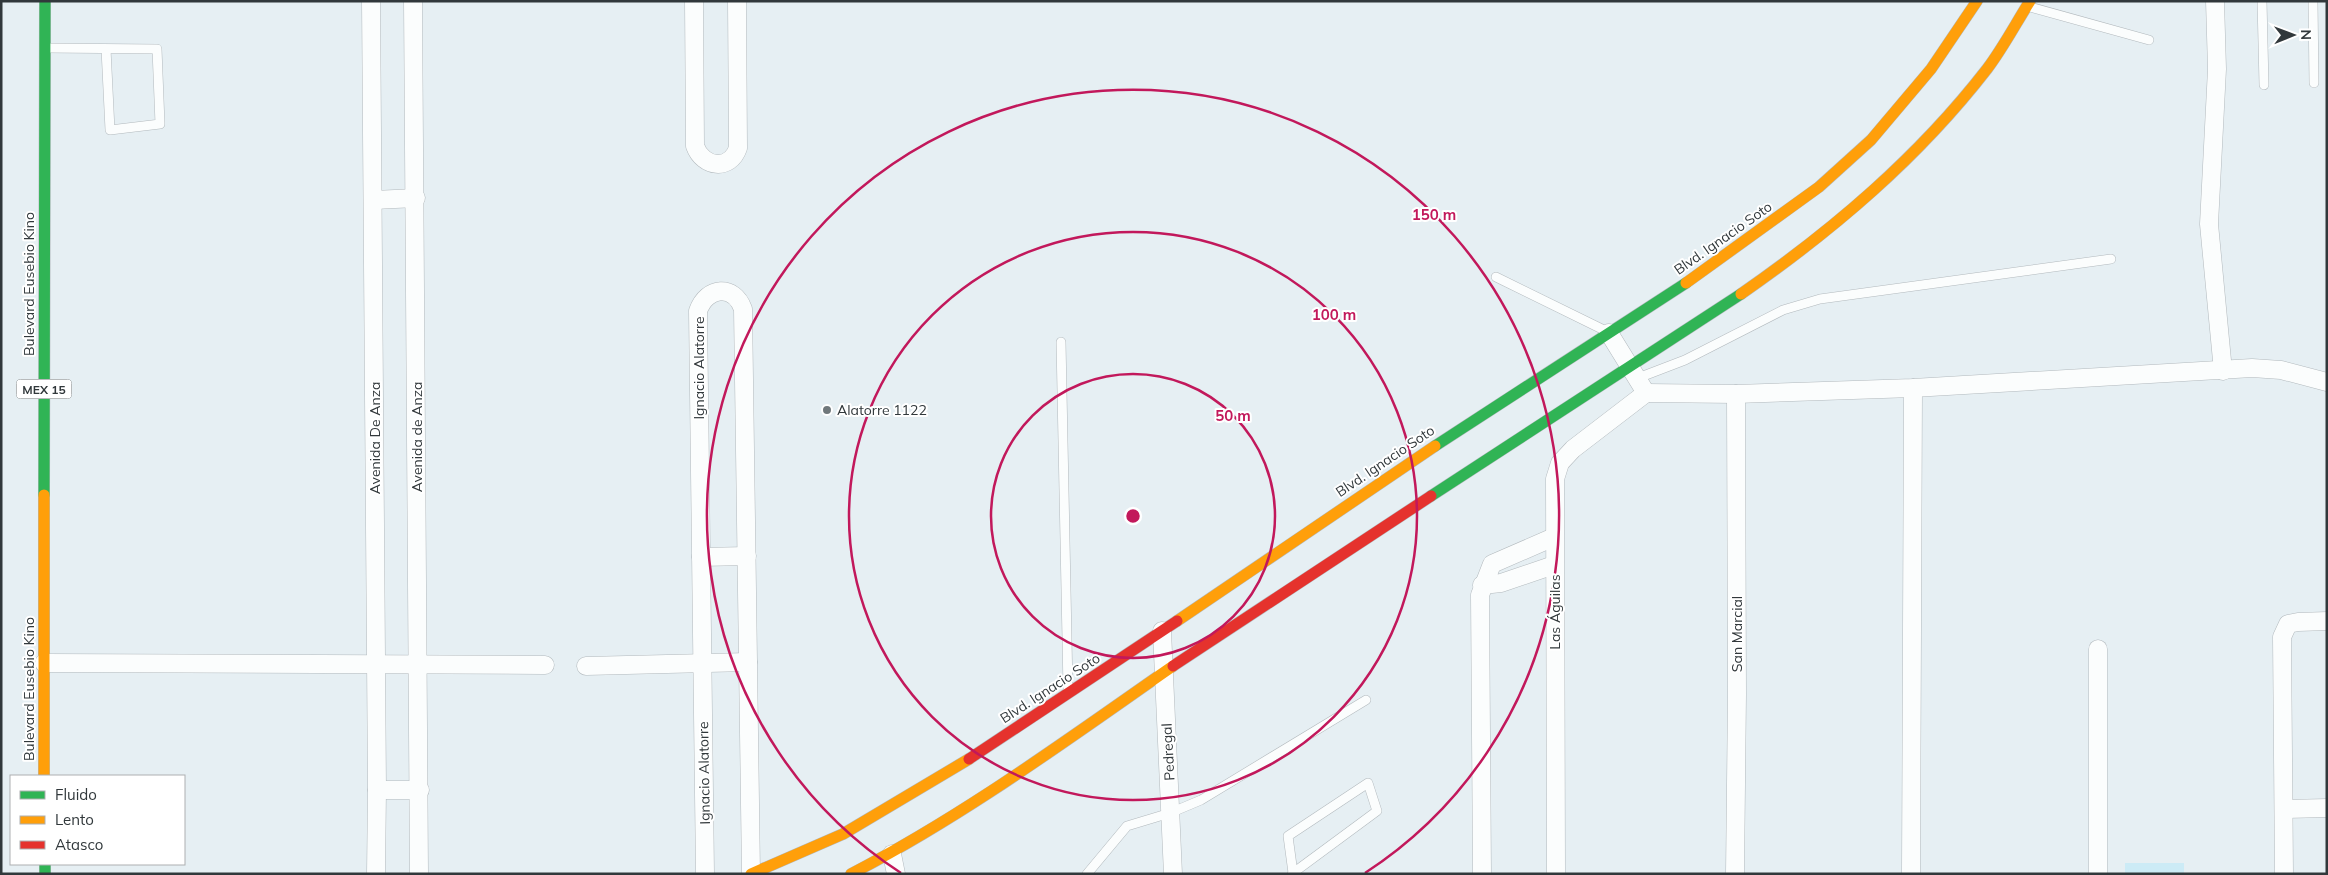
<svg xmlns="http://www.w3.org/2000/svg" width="2328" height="875" font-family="Mulish,sans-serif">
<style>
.green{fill:#ccebf6}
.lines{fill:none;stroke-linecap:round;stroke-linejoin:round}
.lane-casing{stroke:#b2b9bd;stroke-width:10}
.street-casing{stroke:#b2b9bd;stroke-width:19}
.fast-casing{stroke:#b2b9bd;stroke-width:12}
.slow-casing{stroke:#b2b9bd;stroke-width:12}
.jam-casing{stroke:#b2b9bd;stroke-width:12}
.lane{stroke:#fbfdfd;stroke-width:9}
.street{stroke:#fbfdfd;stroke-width:18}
.fast{stroke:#30b455;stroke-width:11}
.slow{stroke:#ff9f0a;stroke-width:11}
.jam{stroke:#e5322d;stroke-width:11}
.ring{fill:none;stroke:#c2185b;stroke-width:2.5}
.poi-dot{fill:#70787b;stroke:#fff;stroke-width:2}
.labels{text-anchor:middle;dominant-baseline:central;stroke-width:4;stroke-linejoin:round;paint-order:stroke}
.shield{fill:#fff;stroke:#6f7476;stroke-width:1}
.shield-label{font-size:12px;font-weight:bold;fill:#31383b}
.street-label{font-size:14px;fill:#31383b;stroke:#fff}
.poi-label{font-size:14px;fill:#31383b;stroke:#fff;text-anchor:start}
.centre{fill:#c2185b;stroke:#fff;stroke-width:2.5}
.ring-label{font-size:15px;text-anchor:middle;font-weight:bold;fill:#c2185b;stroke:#fff;stroke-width:4;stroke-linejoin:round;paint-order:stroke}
</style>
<rect width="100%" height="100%" fill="#e6eff3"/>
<rect class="green" x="2125" y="863" width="59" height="11"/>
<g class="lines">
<g class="lane-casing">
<g id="lane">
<polyline points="2262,1 2264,85"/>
<polyline points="2313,1 2314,83"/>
<polyline points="2030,7 2149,40"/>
<polyline points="47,48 157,49 160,124 110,130 106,49"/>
<polyline points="1496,277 1604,330"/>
<polyline points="1061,342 1068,689"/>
<polyline points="1638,378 1685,360 1783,310 1820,299 2111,259"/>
<polyline points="1087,874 1127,826 1170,813 1201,800 1366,700"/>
<polyline points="1292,874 1293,873 1377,811 1368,783 1288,836 1293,873"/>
</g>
</g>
<g class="street-casing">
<g id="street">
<polyline points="371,1 377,790 376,874"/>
<polyline points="413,1 419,874"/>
<path d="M694 1 695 146C703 168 730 171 738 148L737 1"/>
<polyline points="2215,1 2217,69 2209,224 2223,371"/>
<polyline points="374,200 416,198"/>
<polyline points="1609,333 1646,393"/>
<polyline points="1646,393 1736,394 1913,388 2252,368 2281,370 2327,382"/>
<polyline points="701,557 747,556"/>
<polyline points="1482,585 1501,583 1554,565"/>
<polyline points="1162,631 1173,874"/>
<polyline points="44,663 545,665"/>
<polyline points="586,666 748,662"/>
<polyline points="377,790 420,790"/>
<polyline points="2284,809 2327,808"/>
<polyline points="892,854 896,874"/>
<path d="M705 874 698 311C707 286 734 284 743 309L751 874"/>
<polyline points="1482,874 1480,595 1492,564 1554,537"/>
<polyline points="1556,874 1555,479 1560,463 1573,449 1646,393"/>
<polyline points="1735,874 1737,694 1736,394"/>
<polyline points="1911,874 1913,388"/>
<polyline points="2098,874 2098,649"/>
<polyline points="2284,874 2282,637 2288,624 2298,622 2327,621"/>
</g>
</g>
<g class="fast-casing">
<g id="fast">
<polyline points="1435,446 1686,283"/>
<polyline points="44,495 45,1"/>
<polyline points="1431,496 1741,294"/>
<polyline points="45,864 45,874"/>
</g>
</g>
<g class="slow-casing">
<g id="slow">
<polyline points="1686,283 1819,187 1871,140 1931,69 1977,1"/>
<path d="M1741 294C1833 230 1918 158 1987 69 2003 48 2016 23 2030 1"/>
<polyline points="1177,621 1435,446"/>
<polyline points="44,776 44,495"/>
<polyline points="751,874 843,834 969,759"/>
<path d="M851 874C965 815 1068 739 1173 666"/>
</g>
</g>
<g class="jam-casing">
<g id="jam">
<polyline points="1173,666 1431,496"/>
<polyline points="969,759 1177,621"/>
</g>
</g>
<use href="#lane" class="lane"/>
<use href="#street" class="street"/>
<use href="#fast" class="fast"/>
<use href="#slow" class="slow"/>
<use href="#jam" class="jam"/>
</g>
<g class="ring">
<circle cx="1133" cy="516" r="142"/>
<circle cx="1133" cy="516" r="284"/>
<path d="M901 873A426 426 0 1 1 1365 873"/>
</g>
<circle class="poi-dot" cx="827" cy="410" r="5"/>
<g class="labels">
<rect class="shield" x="16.5" y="379.5" width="55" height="19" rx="4"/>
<g class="shield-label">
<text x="44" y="389">MEX 15</text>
</g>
<g class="street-label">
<text transform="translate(1723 238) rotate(-35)">Blvd. Ignacio Soto</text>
<text transform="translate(29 284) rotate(-90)">Bulevard Eusebio Kino</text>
<text transform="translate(699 368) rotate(-90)">Ignacio Alatorre</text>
<text transform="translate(417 437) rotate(-90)">Avenida de Anza</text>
<text transform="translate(375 438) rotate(-90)">Avenida De Anza</text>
<text transform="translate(1385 461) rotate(-34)">Blvd. Ignacio Soto</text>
<text transform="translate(1555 612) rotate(-90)">Las Águilas</text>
<text transform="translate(1737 634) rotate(-90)">San Marcial</text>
<text transform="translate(1050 688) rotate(-33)">Blvd. Ignacio Soto</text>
<text transform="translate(29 689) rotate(-90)">Bulevard Eusebio Kino</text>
<text transform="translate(1168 752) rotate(-93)">Pedregal</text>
<text transform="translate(704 773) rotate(-91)">Ignacio Alatorre</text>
</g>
<g class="poi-label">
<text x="837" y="410">Alatorre 1122</text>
</g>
</g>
<circle cx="1133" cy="516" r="8" class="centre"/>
<g class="ring-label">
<text x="1434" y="220">150 m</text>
<text x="1334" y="320">100 m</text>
<text x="1233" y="421">50 m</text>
</g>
<rect width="2328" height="875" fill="none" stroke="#31383b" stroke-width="5"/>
<rect x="10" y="775" width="175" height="90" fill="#ffffff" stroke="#adafb1"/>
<rect x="20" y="791" width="25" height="8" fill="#30b455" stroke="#adafb1"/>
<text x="55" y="800" font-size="15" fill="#31383b">Fluido</text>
<rect x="20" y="816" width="25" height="8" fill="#ff9f0a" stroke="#adafb1"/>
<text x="55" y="825" font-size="15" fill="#31383b">Lento</text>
<rect x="20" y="841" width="25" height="8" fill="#e5322d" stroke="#adafb1"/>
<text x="55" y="850" font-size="15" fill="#31383b">Atasco</text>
<g transform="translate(2293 35) rotate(89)" stroke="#ffffff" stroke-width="4" paint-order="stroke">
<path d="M0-4L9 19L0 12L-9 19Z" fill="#31383b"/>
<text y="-8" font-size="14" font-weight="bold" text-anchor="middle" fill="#31383b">N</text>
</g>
</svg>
